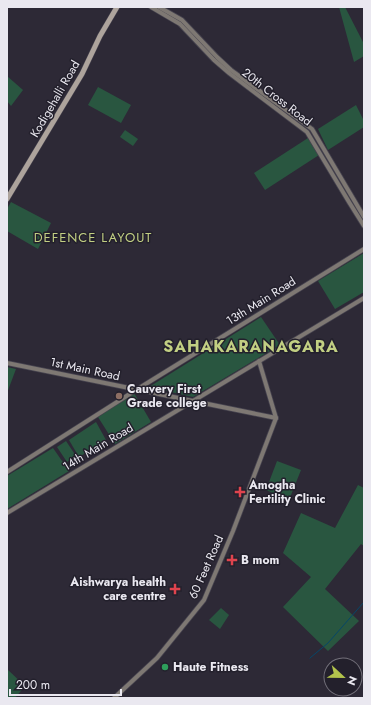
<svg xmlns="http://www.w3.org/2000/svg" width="371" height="705" font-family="Jost,sans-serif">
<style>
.green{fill:#295640}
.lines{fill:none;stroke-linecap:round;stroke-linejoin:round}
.stream{stroke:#064668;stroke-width:1}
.tertiary-casing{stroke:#474450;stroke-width:5.5}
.secondary-casing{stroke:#474450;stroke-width:6}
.tertiary{stroke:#7e7873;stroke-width:4}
.secondary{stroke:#ada39c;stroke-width:5}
.education-dot{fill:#8d6e63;stroke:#23202c;stroke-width:1.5}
.health-dot{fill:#e0444e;stroke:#23202c;stroke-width:1.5}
.leisure-dot{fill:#2e9e5b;stroke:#23202c;stroke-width:1.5}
.labels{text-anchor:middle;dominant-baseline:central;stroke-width:3;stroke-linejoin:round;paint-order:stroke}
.street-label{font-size:12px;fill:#eae8f0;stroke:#23202c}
.poi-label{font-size:12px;font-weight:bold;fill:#eae8f0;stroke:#23202c;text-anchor:start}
.neighbourhood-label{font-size:13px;letter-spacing:1px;fill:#c2cf83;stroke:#23202c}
.district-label{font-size:16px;font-weight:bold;letter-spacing:1px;fill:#c2cf83;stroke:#23202c}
</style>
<rect width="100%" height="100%" fill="#2d2936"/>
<g class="green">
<polygon points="339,7 345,7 364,44 364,56 354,62"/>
<polygon points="7,76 23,90 11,106 7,101"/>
<polygon points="98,87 131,105 121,123 88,105"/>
<polygon points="356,105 364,121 364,127 328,150 318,129"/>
<polygon points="125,130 138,139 133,146 120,137"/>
<polygon points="308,138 319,155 265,190 254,173"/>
<polygon points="11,202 51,223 38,249 7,231 7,209"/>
<polygon points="364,253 364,292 335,309 318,281"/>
<polygon points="261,317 280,345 193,397 149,387"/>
<polygon points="7,367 16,369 7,393"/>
<polygon points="134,393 151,422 115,444 98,417"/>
<polygon points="96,422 106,440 79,457 69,440"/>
<polygon points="66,441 76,456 67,462 57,447"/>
<polygon points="53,448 69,471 7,509 7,476"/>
<polygon points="277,461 301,470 289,500 266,490"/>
<polygon points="358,485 364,488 364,546 361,544 325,589 359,621 328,651 283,607 311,577 283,553 301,513 335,528"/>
<polygon points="221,608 229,615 220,629 209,620"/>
<polygon points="7,669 25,686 15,698 7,698"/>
</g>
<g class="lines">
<polyline class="stream" points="310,658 328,643 364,602"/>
<g class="tertiary-casing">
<g id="tertiary">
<polyline points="151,7 180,24 214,60 229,73 307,132 349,202 364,226"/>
<polyline points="159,7 182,20 217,57 231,70 312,129 364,217"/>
<polyline points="259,361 276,418"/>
<polyline points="7,363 276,418"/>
<polyline points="7,472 136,390 364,249"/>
<polyline points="7,513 364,298"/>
<polyline points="114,698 157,658 204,600 233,531 276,418"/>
</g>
</g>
<g class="secondary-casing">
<polyline id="secondary" points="7,199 82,74 100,36 117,7"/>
</g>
<use href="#tertiary" class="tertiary"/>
<use href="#secondary" class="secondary"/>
</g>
<circle class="education-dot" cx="119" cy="396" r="4"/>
<g class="health-dot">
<path d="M238 486h4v4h4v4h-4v4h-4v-4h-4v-4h4z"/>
<path d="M230 554h4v4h4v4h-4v4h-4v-4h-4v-4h4z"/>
<path d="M173 583h4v4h4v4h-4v4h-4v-4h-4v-4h4z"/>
</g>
<circle class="leisure-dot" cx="165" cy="667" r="4"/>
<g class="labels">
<g class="street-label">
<text transform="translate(277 97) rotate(38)">20th Cross Road</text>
<text transform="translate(55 99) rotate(-60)">Kodigehalli Road</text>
<text transform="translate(261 301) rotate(-32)">13th Main Road</text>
<text transform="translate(85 369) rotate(12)">1st Main Road</text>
<text transform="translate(98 447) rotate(-31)">14th Main Road</text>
<text transform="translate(206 567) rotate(-66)">60 Feet Road</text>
</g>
<g class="poi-label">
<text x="127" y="389">Cauvery First<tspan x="127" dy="14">Grade college</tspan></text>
<text x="249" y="485">Amogha<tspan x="249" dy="14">Fertility Clinic</tspan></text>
<text x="241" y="560">B mom</text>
<text x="166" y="582" text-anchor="end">Aishwarya health<tspan x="166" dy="14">care centre</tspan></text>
<text x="173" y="667">Haute Fitness</text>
</g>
<g class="neighbourhood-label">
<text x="93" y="237">DEFENCE LAYOUT</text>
</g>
<g class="district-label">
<text x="251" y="346">SAHAKARANAGARA</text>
</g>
</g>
<rect width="371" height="705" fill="none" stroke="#eae8f0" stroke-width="16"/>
<g transform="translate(343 677) rotate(112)"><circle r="19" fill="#23202c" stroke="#73707a"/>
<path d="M0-3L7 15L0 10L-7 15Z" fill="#b2c34c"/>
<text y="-6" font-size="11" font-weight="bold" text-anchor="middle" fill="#eae8f0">N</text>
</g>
<path d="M10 689v6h111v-6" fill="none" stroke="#eae8f0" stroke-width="2"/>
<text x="16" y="689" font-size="12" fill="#eae8f0" stroke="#23202c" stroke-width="3" paint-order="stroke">200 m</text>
</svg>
